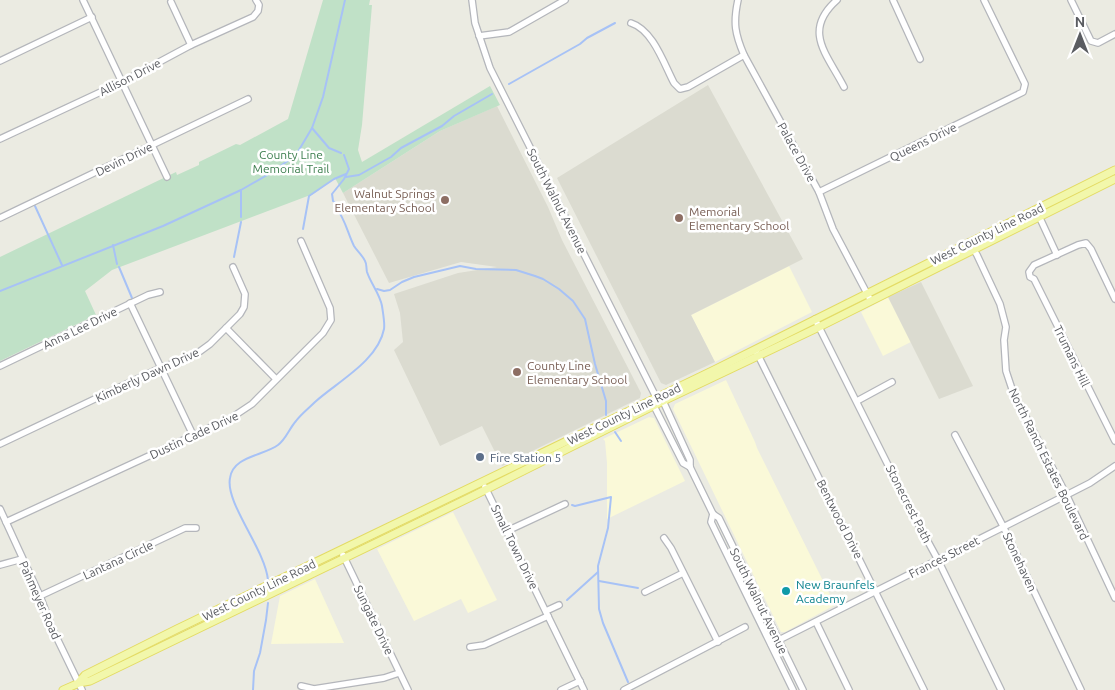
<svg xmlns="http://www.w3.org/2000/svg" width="1115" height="690" font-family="Ubuntu,sans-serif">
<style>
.commercial{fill:#faf9d8}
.education{fill:#dbdbd0}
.green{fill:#c0e1c7}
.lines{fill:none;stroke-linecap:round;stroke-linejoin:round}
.stream{stroke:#a7c2f6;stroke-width:2}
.minor-casing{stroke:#b4b6bb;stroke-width:8}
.major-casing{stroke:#e3db63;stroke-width:9}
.minor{stroke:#fff;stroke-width:5.5}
.major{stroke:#f2f7ab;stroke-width:7}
.education-dot{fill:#8d6e63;stroke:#fff;stroke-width:2}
.service-dot{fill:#5c6f8a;stroke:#fff;stroke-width:2}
.culture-dot{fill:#0f9aa8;stroke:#fff;stroke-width:2}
.labels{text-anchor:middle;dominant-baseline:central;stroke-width:5;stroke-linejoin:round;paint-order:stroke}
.street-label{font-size:12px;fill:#5a5c61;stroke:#fff}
.park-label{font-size:12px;fill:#3c7e4e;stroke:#fff}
.education-label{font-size:12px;fill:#785e54;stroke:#fff;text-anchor:start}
.service-label{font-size:12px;fill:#4e5e75;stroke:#fff;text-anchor:start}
.culture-label{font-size:12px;fill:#0d838f;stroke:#fff;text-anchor:start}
</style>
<rect width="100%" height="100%" fill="#ebebe2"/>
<g class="commercial">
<polygon points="789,266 812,312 715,362 691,315"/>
<polygon points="888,297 911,342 883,356 861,312"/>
<polygon points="726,380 755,442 757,448 835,605 785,632 781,632 673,409 675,404"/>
<polygon points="649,417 654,418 685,481 607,519 607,463 605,441 603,439"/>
<polygon points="453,512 497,600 468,613 461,599 414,621 377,549"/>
<polygon points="315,579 344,643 271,644 280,596"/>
</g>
<g class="education">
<polygon points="708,85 803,259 691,315 715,362 666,385 661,383 557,178"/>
<polygon points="497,106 548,207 562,240 641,393 640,398 502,466 482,426 440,446 394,350 403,342 400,313 394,294 458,273 497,267 461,262 389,283 343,193 440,131"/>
<polygon points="921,282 973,386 939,399 888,297"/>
</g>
<polygon class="green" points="323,0 370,0 369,5 372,5 362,125 358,150 362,162 490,86 500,105 440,131 343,193 335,178 313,194 112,270 85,291 96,315 0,361 0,257 176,172 177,175 199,165 199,162 236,144 240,145 288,119"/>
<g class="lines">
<g class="stream">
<polyline points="509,84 580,44 587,38 615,23"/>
<polyline points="312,128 329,148 341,153"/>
<polyline points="346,177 359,175 391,157 401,148 442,126 454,116 492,94"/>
<polyline points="35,206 62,265"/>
<polyline points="241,217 241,190"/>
<polyline points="303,229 309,196 334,179 346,174"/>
<polyline points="113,245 117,264"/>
<polyline points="234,257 241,222"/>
<polyline points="119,267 132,298"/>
<polyline points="377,289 384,291 390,290 402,282 414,277 460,266 476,269 516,270 535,276 543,279 559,289 573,301 585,319 595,364 606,401 606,415"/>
<polyline points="0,291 163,226 241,190 269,174 296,155 312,128 323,97 345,0"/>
<polyline points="615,432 621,441"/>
<polyline points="572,505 575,506 611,497 608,528 598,566 599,609 603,623 628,682"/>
<path d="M268 580C265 549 225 503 230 478 233 456 263 456 278 445 286 439 289 429 296 421 301 414 309 408 315 402 337 382 378 361 384 329 385 323 383 313 382 306 380 294 371 284 367 272 366 268 367 264 365 261 363 256 357 251 354 246 348 234 345 219 337 209L336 203 333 201 332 194 344 179 349 169 344 155"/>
<polyline points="599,581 638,588"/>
<polyline points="567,600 598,572"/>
<polyline points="253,690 254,671 260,653 266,620 268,603"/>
</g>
<g class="minor-casing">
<g id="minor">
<polyline points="83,0 167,177"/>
<polyline points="472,0 475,23 490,68 656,397 663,401 690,460 690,467 713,514 719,518 803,690"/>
<path d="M738 0C733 23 735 34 744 55L819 192 833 229 871 301"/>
<path d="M837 0C802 31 827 54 844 87"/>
<polyline points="893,0 920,59"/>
<polyline points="1071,0 1091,41 1098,43 1115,34"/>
<polyline points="171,2 191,45"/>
<path d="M631 23C653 30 664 64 674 83L680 89 688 87 744 55"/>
<polyline points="479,36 509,32 565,0"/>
<polyline points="0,61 92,17"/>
<polyline points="0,139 122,82 191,45 253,17 258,11 259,5 256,0"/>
<polyline points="819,192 1023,92 1025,84 984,0"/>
<polyline points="1038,214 1057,255"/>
<polyline points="0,218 248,99"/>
<polyline points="969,242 977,255 1000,304 1006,327 1004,340 1006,371 1013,392 1066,494 1115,598"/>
<polyline points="1115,299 1091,249 1086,243 1078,245 1034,265 1029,272 1030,277 1034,279 1115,441"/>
<polyline points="130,303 193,435"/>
<polyline points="815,319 908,505 938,560 1001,690"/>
<polyline points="226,328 276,379"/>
<polyline points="757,353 924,690"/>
<polyline points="0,366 148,295 160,292"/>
<polyline points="857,401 892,382"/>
<polyline points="655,402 654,406 683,463 690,467"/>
<polyline points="955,435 1003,526 1081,690"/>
<polyline points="0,444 160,368 188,358 199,352 210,344 240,314 244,307 245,294 233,267"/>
<polyline points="485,487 584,690"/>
<polyline points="0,509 40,596 52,628 82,690"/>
<polyline points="713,514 711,522 793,690"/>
<polyline points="6,522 231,418 252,404 323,333 331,320 330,308 301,241"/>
<polyline points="507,531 565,504"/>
<polyline points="664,538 671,548 718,642"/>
<polyline points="343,555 408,690"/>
<polyline points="0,565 22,559"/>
<polyline points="645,592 683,573"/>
<polyline points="40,596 185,528 196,528"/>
<polyline points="546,611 559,605"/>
<polyline points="816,622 849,690"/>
<polyline points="771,644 1035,511 1090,483 1115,466"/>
<polyline points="470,647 484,645 548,616"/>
<polyline points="301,686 314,689 384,678 399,673"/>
<polyline points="561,690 580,681"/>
<polyline points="624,690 745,627"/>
</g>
</g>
<g class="major-casing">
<g id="major">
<polyline points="79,682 85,675 177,629 714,370 1115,170"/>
<polyline points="63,690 79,683 90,681 473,496 663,401 819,327 1115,179"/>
</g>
</g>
<use href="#minor" class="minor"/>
<use href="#major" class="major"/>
</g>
<g class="education-dot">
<circle cx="445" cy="200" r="5"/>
<circle cx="679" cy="218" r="5"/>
<circle cx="517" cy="372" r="5"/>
</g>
<circle class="service-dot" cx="480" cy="457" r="5"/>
<circle class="culture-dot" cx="786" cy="591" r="5"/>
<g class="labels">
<g class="street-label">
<text transform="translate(130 77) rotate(-27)">Allison Drive</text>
<text transform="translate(923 142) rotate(-26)">Queens Drive</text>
<text transform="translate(797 152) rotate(61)">Palace Drive</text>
<text transform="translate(124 159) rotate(-26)">Devin Drive</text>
<text transform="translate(557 201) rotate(63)">South Walnut Avenue</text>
<text transform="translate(987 234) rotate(-26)">West County Line Road</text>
<text transform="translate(80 328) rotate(-26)">Anna Lee Drive</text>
<text transform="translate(1072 356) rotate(64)">Trumans Hill</text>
<text transform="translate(147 375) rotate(-25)">Kimberly Dawn Drive</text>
<text transform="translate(624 414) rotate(-26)">West County Line Road</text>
<text transform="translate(194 435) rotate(-25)">Dustin Cade Drive</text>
<text transform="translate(1049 464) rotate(64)">North Ranch Estates Boulevard</text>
<text transform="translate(909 504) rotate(63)">Stonecrest Path</text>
<text transform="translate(840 519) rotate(63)">Bentwood Drive</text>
<text transform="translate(515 547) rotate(64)">Small Town Drive</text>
<text transform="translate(944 557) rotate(-27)">Frances Street</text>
<text transform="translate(118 560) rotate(-25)">Lantana Circle</text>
<text transform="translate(1020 562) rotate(65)">Stonehaven</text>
<text transform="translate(259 590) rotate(-26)">West County Line Road</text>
<text transform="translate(40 600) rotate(66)">Pahmeyer Road</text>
<text transform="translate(759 601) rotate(64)">South Walnut Avenue</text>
<text transform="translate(374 620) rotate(64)">Sungate Drive</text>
</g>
<g class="park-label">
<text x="291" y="154">County Line<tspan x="291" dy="14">Memorial Trail</tspan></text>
</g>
<g class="education-label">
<text x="435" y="193" text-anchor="end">Walnut Springs<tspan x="435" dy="14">Elementary School</tspan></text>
<text x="689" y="211">Memorial<tspan x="689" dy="14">Elementary School</tspan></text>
<text x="527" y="365">County Line<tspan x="527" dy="14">Elementary School</tspan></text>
</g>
<g class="service-label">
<text x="490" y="457">Fire Station 5</text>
</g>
<g class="culture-label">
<text x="796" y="584">New Braunfels<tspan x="796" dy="14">Academy</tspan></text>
</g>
</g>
<g transform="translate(1080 35)" stroke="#ffffff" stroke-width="4" paint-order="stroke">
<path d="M0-4L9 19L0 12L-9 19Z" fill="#5a5c61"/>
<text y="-8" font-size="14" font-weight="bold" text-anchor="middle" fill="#5a5c61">N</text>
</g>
</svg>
